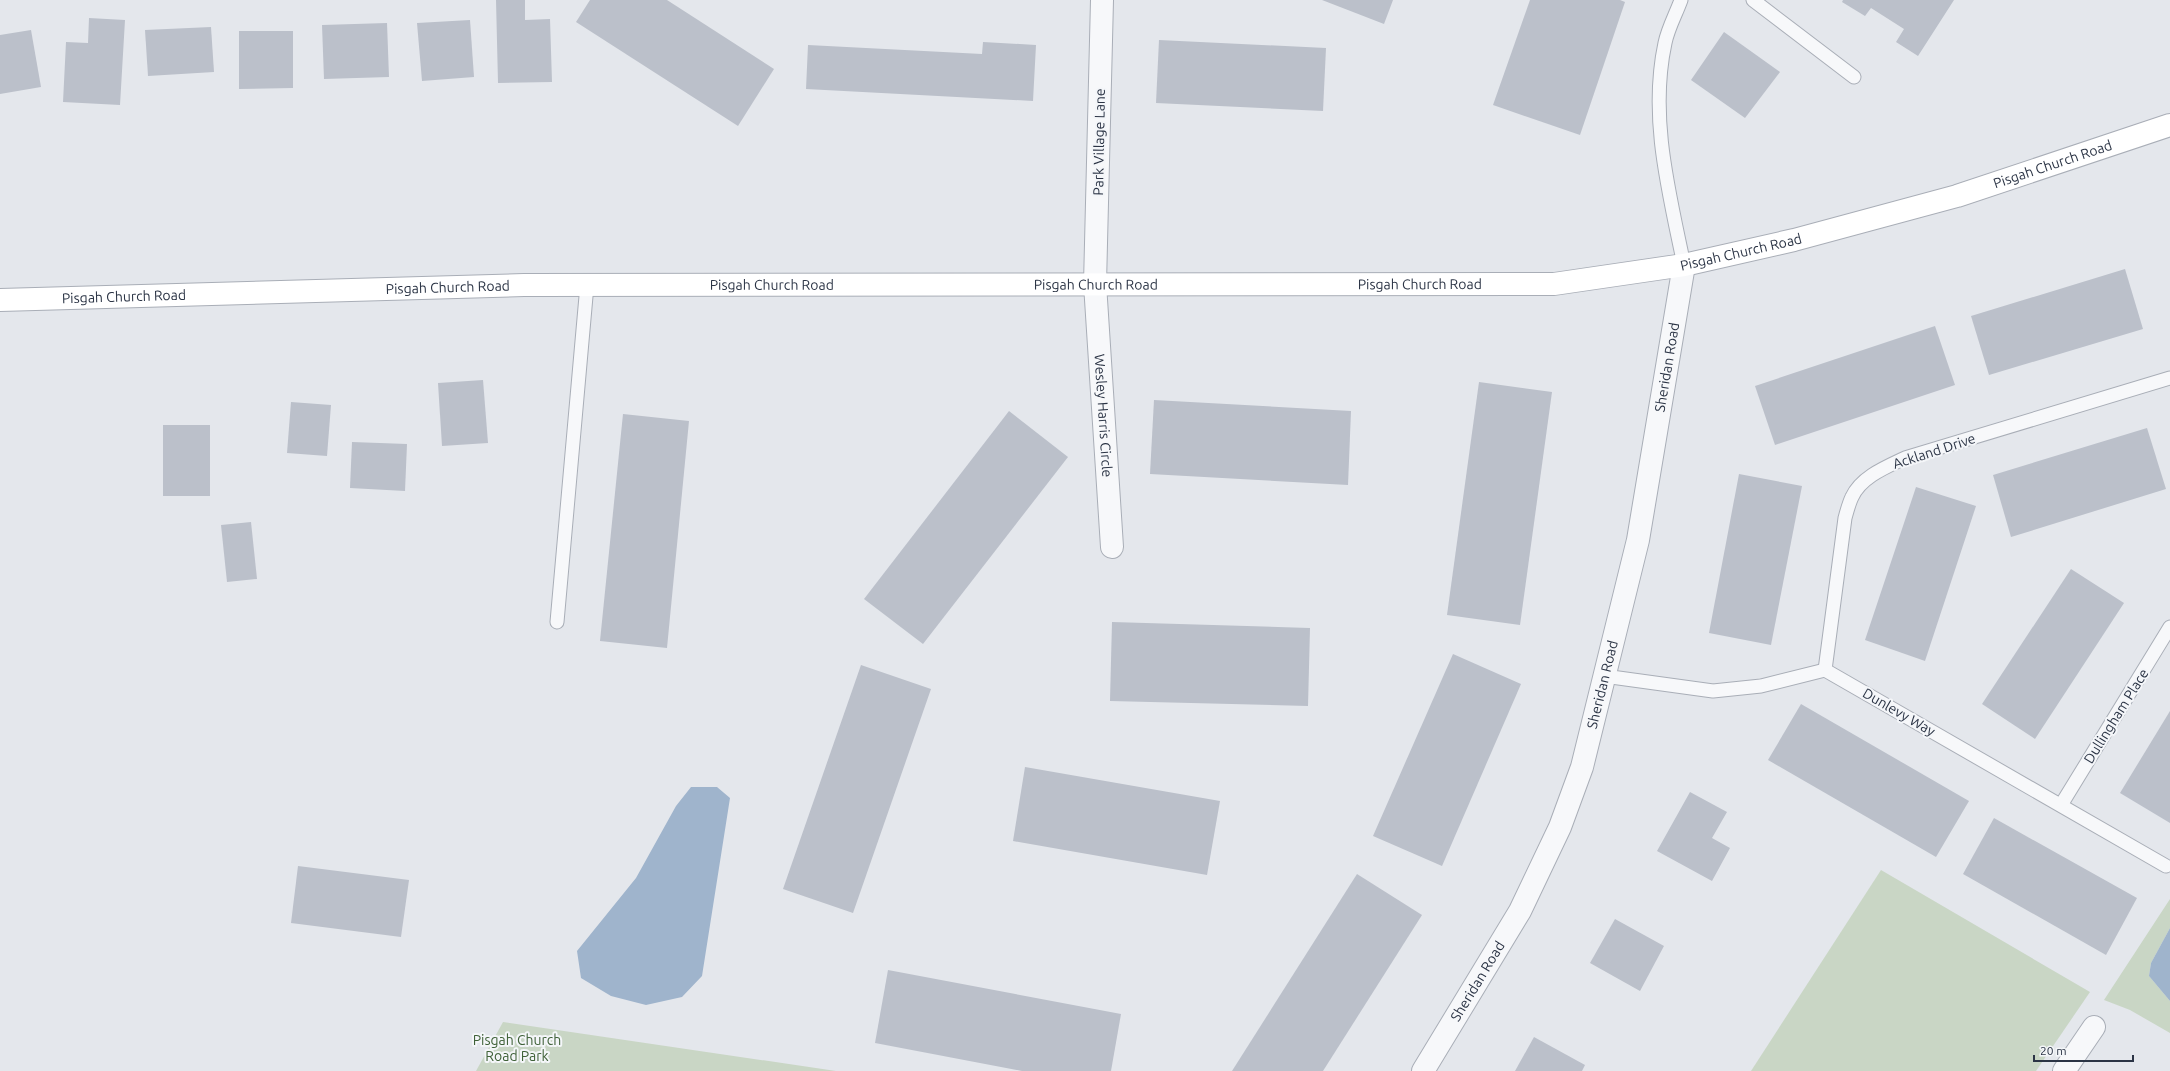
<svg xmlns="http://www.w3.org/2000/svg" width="2170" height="1071" font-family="Ubuntu,sans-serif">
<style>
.green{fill:#c9d6c5}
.water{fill:#9fb4cc}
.building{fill:#bbc0ca}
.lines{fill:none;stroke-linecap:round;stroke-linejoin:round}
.lane-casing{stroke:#a9aeb7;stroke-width:15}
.street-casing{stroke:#a9aeb7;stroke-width:24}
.secondary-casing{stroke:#a9aeb7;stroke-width:24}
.lane{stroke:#f7f8fa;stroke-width:13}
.street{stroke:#f7f8fa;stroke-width:22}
.secondary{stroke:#fff;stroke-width:22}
.labels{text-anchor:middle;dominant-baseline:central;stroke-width:4;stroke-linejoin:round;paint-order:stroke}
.street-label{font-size:14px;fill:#2b3445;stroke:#f4f6f9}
.park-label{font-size:14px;fill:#3f6138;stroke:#f4f6f9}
</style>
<rect width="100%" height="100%" fill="#e4e7ec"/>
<g class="green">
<polygon points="1881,870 2090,992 2036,1071 1751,1071"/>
<polygon points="2170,899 2170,928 2151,963 2149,976 2170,1001 2170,1033 2130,1010 2104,1000"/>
<polygon points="503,1022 836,1071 476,1071"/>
</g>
<g class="water">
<polygon points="691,787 717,787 730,798 702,976 682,997 646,1005 611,996 581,978 577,951 636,878 676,806"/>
<polygon points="2170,928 2170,1001 2149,976 2151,963"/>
</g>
<g class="building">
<polygon points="496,0 525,0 525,20 550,19 552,82 498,83"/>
<polygon points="590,0 667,0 774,69 738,126 576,22"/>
<polygon points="1322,0 1393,0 1384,24"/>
<polygon points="1530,0 1620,0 1625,2 1580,135 1493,105"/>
<polygon points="1843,0 1954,0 1918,56 1896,42 1904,29 1871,8 1865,16 1842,2"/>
<polygon points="89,18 125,20 120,105 63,102 66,42 88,43"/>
<polygon points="470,20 474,77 422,81 417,23"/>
<polygon points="387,23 389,77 324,79 322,25"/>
<polygon points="211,27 214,72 148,76 145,30"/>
<polygon points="31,30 41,87 0,94 0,35"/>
<polygon points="239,31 293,31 293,88 239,89"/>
<polygon points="1724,32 1780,72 1745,118 1691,80"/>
<polygon points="1159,40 1326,48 1323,111 1156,103"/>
<polygon points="983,42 1036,45 1033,101 806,89 808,45 982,54"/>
<polygon points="2125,269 2143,329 1989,375 1971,316"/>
<polygon points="1935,326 1955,385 1775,445 1755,386"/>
<polygon points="483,380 488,443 442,446 438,383"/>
<polygon points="1479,382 1552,392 1520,625 1447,615"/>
<polygon points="1154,400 1351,411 1348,485 1150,474"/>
<polygon points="291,402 331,405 327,456 287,453"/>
<polygon points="1009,411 1068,457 923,644 864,599"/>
<polygon points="623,414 689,421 667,648 600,641"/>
<rect x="163" y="425" width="47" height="71"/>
<polygon points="2147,428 2166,489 2011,537 1993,475"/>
<polygon points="352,442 407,444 405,491 350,488"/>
<polygon points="1739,474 1802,486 1771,645 1709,633"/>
<polygon points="1916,487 1976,506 1925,661 1865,640"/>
<polygon points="251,522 257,579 227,582 221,525"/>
<polygon points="2071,569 2124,603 2035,739 1982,704"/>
<polygon points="1112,622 1310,628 1308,706 1110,701"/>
<polygon points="1453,654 1521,684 1442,866 1373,836"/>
<polygon points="861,665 931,689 853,913 783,889"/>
<polygon points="1801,704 1969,801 1936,857 1768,760"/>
<polygon points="2170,711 2170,823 2120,793"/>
<polygon points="1025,767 1220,801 1207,875 1013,841"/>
<polygon points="1690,792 1727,812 1712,838 1730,848 1712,881 1657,851"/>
<polygon points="1994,818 2137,898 2106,955 1963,874"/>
<polygon points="298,866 409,880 401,937 291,923"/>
<polygon points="1357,874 1422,915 1323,1071 1232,1071"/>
<polygon points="1615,919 1664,946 1640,991 1590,963"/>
<polygon points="888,970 1121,1014 1111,1071 1022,1071 875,1043"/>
<polygon points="1534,1037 1585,1065 1582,1071 1515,1071"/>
</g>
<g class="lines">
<g class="lane-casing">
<g id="lane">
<path d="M1681 0C1676 14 1668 28 1665 43 1649 117 1669 192 1684 265"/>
<polyline points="1753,0 1854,77"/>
<polyline points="557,622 587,285"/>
<path d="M1825 670 1845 518C1847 511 1849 503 1852 497 1861 477 1886 467 1905 458L2170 378"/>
<polyline points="1604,676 1713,691 1761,686 1825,670 2166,866"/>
<polyline points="2061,805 2170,627"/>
</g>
</g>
<g class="street-casing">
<g id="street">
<path id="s1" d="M1102 0 1095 284 1112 547"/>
<path id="s2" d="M1423 1071 1520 911 1560 827 1582 767 1638 540 1684 265"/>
<polyline points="2064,1071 2094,1027"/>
</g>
</g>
<g class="secondary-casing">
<g id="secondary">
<path id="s3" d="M0 300 524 285 1554 284 1684 265 1794 240 1957 196 2170 125"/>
</g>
</g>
<use href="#lane" class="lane"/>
<use href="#street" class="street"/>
<use href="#secondary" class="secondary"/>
</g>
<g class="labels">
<g class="street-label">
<text transform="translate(1099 142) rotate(-89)">Park Village Lane</text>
<text stroke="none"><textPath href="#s3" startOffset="2068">Pisgah Church Road</textPath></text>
<text stroke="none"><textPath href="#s3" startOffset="1744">Pisgah Church Road</textPath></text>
<text stroke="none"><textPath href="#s3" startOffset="1096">Pisgah Church Road</textPath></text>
<text stroke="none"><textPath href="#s3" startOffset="1420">Pisgah Church Road</textPath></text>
<text stroke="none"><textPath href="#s3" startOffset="772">Pisgah Church Road</textPath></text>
<text stroke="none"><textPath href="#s3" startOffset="448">Pisgah Church Road</textPath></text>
<text stroke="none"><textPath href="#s3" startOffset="124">Pisgah Church Road</textPath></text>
<text stroke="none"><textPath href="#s2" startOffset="753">Sheridan Road</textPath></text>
<text stroke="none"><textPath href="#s1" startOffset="416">Wesley Harris Circle</textPath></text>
<text transform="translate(1934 451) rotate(-18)">Ackland Drive</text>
<text stroke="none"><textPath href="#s2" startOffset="429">Sheridan Road</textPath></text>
<text transform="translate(1899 712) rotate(30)">Dunlevy Way</text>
<text transform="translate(2116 716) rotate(-58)">Dullingham Place</text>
<text stroke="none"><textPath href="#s2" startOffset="105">Sheridan Road</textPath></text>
</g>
<g class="park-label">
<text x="517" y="1040">Pisgah Church<tspan x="517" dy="16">Road Park</tspan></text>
</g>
</g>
<path d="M2034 1055v6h99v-6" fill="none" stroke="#2b3445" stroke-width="2"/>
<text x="2040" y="1055" font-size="12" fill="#2b3445" stroke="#f4f6f9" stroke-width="3" paint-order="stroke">20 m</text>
</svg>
